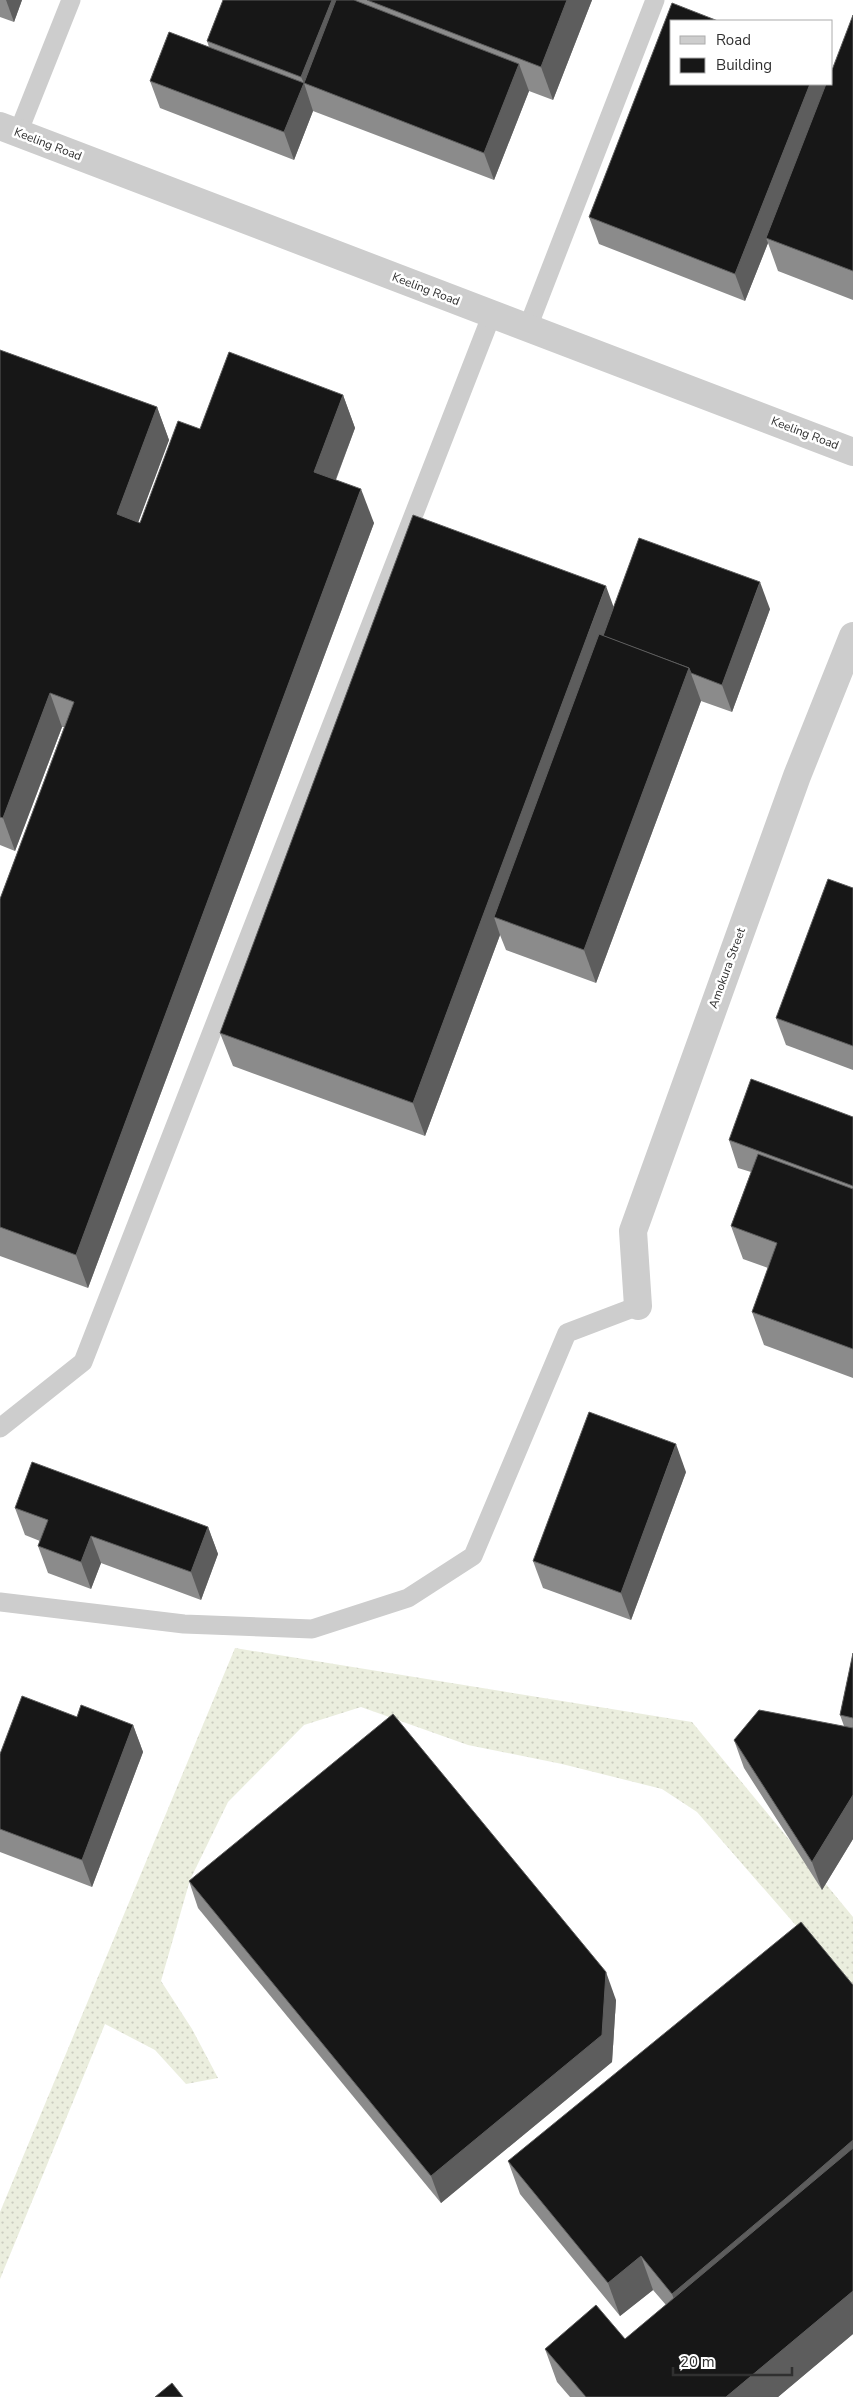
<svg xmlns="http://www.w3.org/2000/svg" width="853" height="2397" font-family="'Nunito Sans',sans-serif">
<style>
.grass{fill:url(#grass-dots)}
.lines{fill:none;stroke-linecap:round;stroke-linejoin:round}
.service{stroke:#cdcdcd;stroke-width:19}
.minor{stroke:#cdcdcd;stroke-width:28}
.wall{fill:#8b8b8b}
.shaded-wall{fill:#5d5d5d}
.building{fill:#171717;stroke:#5d5d5d}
.labels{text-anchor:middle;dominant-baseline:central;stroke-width:5;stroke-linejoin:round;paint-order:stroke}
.street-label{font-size:12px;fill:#303030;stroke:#fff}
</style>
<defs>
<pattern id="grass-dots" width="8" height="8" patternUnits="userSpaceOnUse" patternTransform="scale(1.25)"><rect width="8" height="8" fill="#ebeede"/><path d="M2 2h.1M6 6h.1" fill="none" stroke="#caccbf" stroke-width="1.8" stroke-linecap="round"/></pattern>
</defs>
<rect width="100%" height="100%" fill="#fff"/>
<polygon class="grass" points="235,1648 692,1722 853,1917 853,1991 697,1812 662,1789 562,1764 468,1745 361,1707 304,1725 228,1802 190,1880 161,1981 192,2029 218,2078 186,2084 155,2050 105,2024 0,2279 0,2212"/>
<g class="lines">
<g class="service">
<polyline points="18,133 71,0"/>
<polyline points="528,327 655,0"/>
<polyline points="0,1428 83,1362 492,314"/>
<polyline points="0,1602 184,1624 312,1629 408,1598 473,1556 567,1333 638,1306"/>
</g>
<g class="minor">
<polyline points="0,126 853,452"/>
<polyline points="638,1306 633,1231 797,776 853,636"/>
</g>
</g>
<g class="wall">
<polygon points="0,0 22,0 14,22 0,17"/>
<polygon points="223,0 592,0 553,100 529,91 494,180 313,111 294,160 160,108 150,81 209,47 207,41"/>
<polygon points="853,15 853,300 778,271 768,243 745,301 599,244 589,217 672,21 832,84"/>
<polygon points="0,350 157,407 169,440 138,522 140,523 200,429 343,395 355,428 336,480 374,523 88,1288 0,1256 0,899 64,727 62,727 15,851 0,845"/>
<polygon points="613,607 770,609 732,712 701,701 596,983 506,950 500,935 425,1136 233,1066 220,1033"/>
<polygon points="853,888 853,1070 786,1045 776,1018"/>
<polygon points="853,1117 853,1378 764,1345 752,1312 768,1268 743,1259 731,1226 751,1172 738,1168 729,1140"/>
<polygon points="686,1472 631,1620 543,1588 533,1561"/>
<polygon points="15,1508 208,1527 218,1554 201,1600 101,1563 91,1589 48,1573 38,1546 40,1541 25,1535"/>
<polygon points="853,1653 853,1839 822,1890 744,1768 734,1740 844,1726 840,1715"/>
<polygon points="77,1717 133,1725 143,1752 92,1887 0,1852 0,1754"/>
<polygon points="189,1881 616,2000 612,2062 441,2203 198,1908"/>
<polygon points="853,1985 853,2334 778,2397 570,2397 557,2382 545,2349 625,2339 666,2305 653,2290 620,2316 520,2194 508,2161"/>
</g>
<g class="shaded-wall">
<polygon points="6,0 22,0 14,22"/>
<polygon points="332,0 341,0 304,83 313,111 294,160 284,132 304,83 301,77"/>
<polygon points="567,0 592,0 553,100 541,67"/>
<polygon points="519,64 529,91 494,180 484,153"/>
<polygon points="810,84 828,84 766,238 768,243 745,301 735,274"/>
<polygon points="343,395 355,428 326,505 314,472"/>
<polygon points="157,407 169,440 129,547 117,514"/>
<polygon points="361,489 374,523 88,1288 76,1255"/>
<polygon points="760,582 770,609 732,712 722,685"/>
<polygon points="606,586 618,619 494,917 500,935 425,1136 413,1103"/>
<polygon points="689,668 701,701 596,983 584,950"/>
<polygon points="50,693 62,727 15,851 3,818"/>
<polygon points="676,1444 686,1472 631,1620 621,1593"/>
<polygon points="208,1527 218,1554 201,1600 191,1572"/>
<polygon points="91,1536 101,1563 91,1589 81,1562"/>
<polygon points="133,1725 143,1752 92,1887 82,1860"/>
<polygon points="853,1795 853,1839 822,1890 812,1862"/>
<polygon points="606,1972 616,2000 612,2062 441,2203 431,2176"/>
<polygon points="853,2140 853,2184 684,2327 672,2294"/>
<polygon points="641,2256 653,2290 620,2316 608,2283"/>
<polygon points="853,2291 853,2334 778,2397 726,2397"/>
</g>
<g class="building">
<polygon points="223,0 332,0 301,77 207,41"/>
<polygon points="336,0 354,0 519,64 484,153 304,83"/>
<polygon points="367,0 567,0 541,67"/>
<polygon points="672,3 718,21 672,21 672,84 810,84 735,274 589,217"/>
<polygon points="853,15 853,271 766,238 826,84 832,84 832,70"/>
<polygon points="169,32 304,83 284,132 150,81"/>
<polygon points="0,350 157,407 117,514 140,523 178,421 200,429 229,352 343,395 314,472 361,489 76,1255 0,1227 0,899 74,702 50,693 3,818 0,817"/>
<polygon points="413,515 606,586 413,1103 220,1033"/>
<polygon points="639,538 760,582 722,685 691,673 689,668 603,636"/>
<polygon points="599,634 689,668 584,950 494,917"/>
<polygon points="828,879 853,888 853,1046 776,1018"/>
<polygon points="751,1079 853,1117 853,1186 729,1140"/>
<polygon points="758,1154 853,1189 853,1349 752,1312 777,1243 731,1226"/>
<polygon points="589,1412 676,1444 621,1593 533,1561"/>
<polygon points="32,1462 208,1527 191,1572 91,1536 81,1562 38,1546 48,1520 15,1508"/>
<polygon points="853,1653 853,1718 840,1715"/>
<polygon points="22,1696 77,1717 81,1705 133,1725 82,1860 0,1829 0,1754"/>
<polygon points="759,1710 853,1728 853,1795 812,1862 734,1740"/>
<polygon points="393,1714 606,1972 602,2035 431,2176 189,1881"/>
<polygon points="801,1922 853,1985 853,2140 785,2199 672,2294 641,2256 608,2283 508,2161"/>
<polygon points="853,2148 853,2291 726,2397 586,2397 545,2349 596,2305 625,2339"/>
<polygon points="172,2383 183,2397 155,2397"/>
</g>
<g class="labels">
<g class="street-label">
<text transform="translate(48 144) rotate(21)">Keeling Road</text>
<text transform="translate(426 289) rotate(21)">Keeling Road</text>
<text transform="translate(805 433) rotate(21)">Keeling Road</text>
<text transform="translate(727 968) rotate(-70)">Amokura Street</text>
</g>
</g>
<rect x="670" y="20" width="162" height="65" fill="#ffffff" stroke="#acacac"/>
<rect x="680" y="36" width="25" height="8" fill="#cdcdcd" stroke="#acacac"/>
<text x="716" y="45" font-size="15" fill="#303030">Road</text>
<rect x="680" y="58" width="25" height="15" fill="#171717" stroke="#acacac"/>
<text x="716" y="70" font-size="15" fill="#303030">Building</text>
<path d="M673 2367v8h119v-8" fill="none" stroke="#303030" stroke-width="2.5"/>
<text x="680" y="2367" font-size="15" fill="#303030" stroke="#ffffff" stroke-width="4" paint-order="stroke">20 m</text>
</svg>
